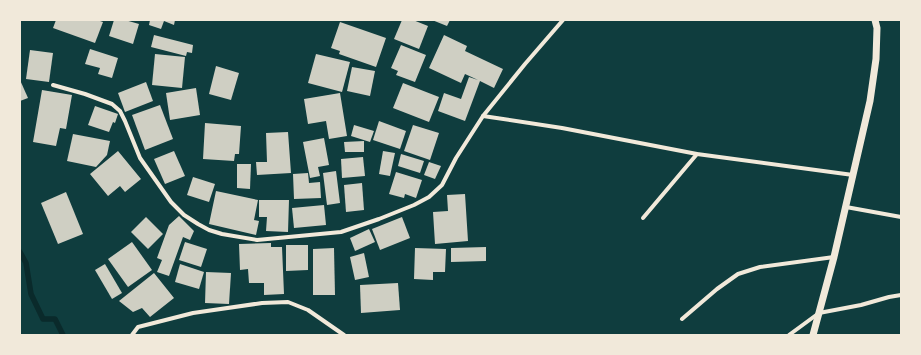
<svg xmlns="http://www.w3.org/2000/svg" width="921" height="355" font-family="'Source Serif 4',serif">
<style>
.lines{fill:none;stroke-linecap:round;stroke-linejoin:round}
.stream{stroke:#0a2a2b;stroke-width:5.5}
.building{fill:#cfcfc3}
.minor{stroke:#f1e9da;stroke-width:4}
.tertiary{stroke:#f1e9da;stroke-width:7}
</style>
<rect width="100%" height="100%" fill="#0f3d3e"/>
<g class="lines">
<polyline class="stream" points="20,252 26,263 31,294 43,319 55,319 63,335"/>
</g>
<g class="building">
<polygon points="56,20 97,20 103,22 95,43 53,28"/>
<polygon points="114,20 125,20 139,24 133,44 109,36"/>
<polygon points="150,20 175,20 174,25 164,21 161,29 149,25"/>
<polygon points="402,20 413,20 428,26 419,49 394,39"/>
<polygon points="432,20 450,20 447,26"/>
<polygon points="340,22 386,38 376,67 339,54 340,51 331,48"/>
<polygon points="154,35 193,45 192,53 187,52 186,56 151,47"/>
<polygon points="444,35 467,46 465,51 503,69 494,88 480,81 465,121 438,111 444,93 461,99 469,77 478,80 465,74 461,83 429,68"/>
<polygon points="401,45 426,55 415,82 396,75 398,71 391,68"/>
<polygon points="90,49 118,58 112,78 98,74 100,68 85,64"/>
<polygon points="30,50 53,53 49,82 26,79"/>
<polygon points="155,54 185,57 182,88 152,85"/>
<polygon points="316,54 350,62 342,92 308,83"/>
<polygon points="216,66 239,73 231,100 209,94"/>
<polygon points="352,67 375,71 370,96 347,91"/>
<polygon points="20,80 28,98 20,101"/>
<polygon points="146,82 153,101 125,112 118,93"/>
<polygon points="403,83 439,97 429,122 393,108"/>
<polygon points="196,88 200,115 170,120 166,93"/>
<polygon points="42,90 72,95 66,129 60,128 56,146 33,142"/>
<polygon points="340,93 347,136 329,139 326,121 308,124 304,99"/>
<polygon points="160,105 173,139 145,150 132,115"/>
<polygon points="95,106 118,114 115,123 113,122 109,132 88,125"/>
<polygon points="379,121 406,131 400,149 373,140"/>
<polygon points="205,123 241,126 239,154 235,154 234,161 203,159"/>
<polygon points="354,125 374,131 370,142 351,136"/>
<polygon points="413,125 439,133 430,160 404,151"/>
<polygon points="288,132 291,173 257,175 256,162 267,162 266,133"/>
<polygon points="73,134 110,141 107,155 96,167 67,161"/>
<polygon points="324,138 329,165 318,167 320,176 310,178 303,142"/>
<polygon points="364,141 364,152 345,152 344,142"/>
<polygon points="118,151 141,179 125,192 120,186 108,196 90,174"/>
<polygon points="174,151 185,176 165,184 154,159"/>
<polygon points="383,151 395,153 390,176 379,174"/>
<polygon points="401,154 424,161 420,173 398,166"/>
<polygon points="363,157 365,176 342,178 341,159"/>
<polygon points="429,162 441,166 435,179 424,175"/>
<polygon points="237,164 251,164 250,189 237,188"/>
<polygon points="336,171 340,203 327,205 323,173"/>
<polygon points="396,172 422,180 416,198 405,194 404,198 389,194"/>
<polygon points="308,173 309,183 320,182 321,198 294,199 293,174"/>
<polygon points="193,177 215,184 209,202 187,195"/>
<polygon points="362,183 364,210 346,212 344,185"/>
<polygon points="216,191 258,200 254,220 259,221 256,235 209,224"/>
<polygon points="66,192 83,234 58,244 41,203"/>
<polygon points="465,194 468,241 435,244 433,212 448,211 447,195"/>
<polygon points="259,200 289,200 288,232 266,231 267,217 259,217"/>
<polygon points="324,205 326,225 294,228 292,208"/>
<polygon points="179,216 194,231 190,240 183,237 169,276 157,272 162,260 157,258 169,225"/>
<polygon points="146,217 163,234 148,249 131,232"/>
<polygon points="402,217 410,238 380,250 372,229"/>
<polygon points="369,229 375,242 355,251 350,238"/>
<polygon points="132,242 152,270 128,287 108,259"/>
<polygon points="185,242 207,249 201,267 179,260"/>
<polygon points="271,243 271,247 282,247 284,294 264,295 264,283 249,283 248,269 240,270 239,244"/>
<polygon points="286,245 308,245 308,270 286,271"/>
<polygon points="486,247 486,261 451,262 451,248"/>
<polygon points="334,248 335,295 313,295 313,249"/>
<polygon points="415,248 446,249 445,272 433,272 433,280 414,279"/>
<polygon points="364,253 369,277 355,280 350,257"/>
<polygon points="105,264 122,293 112,299 95,270"/>
<polygon points="180,264 204,272 199,289 175,282"/>
<polygon points="206,272 231,273 229,304 205,303"/>
<polygon points="154,273 174,298 150,317 142,308 133,312 119,301"/>
<polygon points="398,283 400,310 361,313 360,285"/>
</g>
<g class="lines">
<g class="minor">
<polyline points="53,85 85,94 112,104 120,111 125,121 140,158 171,202 184,215 198,224 209,230 222,234 257,240 341,232 379,219 414,205 429,197 442,185 456,158 483,116 525,64 563,20"/>
<polyline points="483,116 562,128 697,154 853,175"/>
<polyline points="846,207 901,217"/>
<polyline points="643,218 697,154"/>
<polyline points="682,319 717,289 738,274 760,267 834,257"/>
<polyline points="132,335 138,327 193,313 262,303 288,302 308,310 344,335"/>
<polyline points="789,335 819,313 861,305 889,297 901,295"/>
</g>
<polyline class="tertiary" points="813,335 834,257 870,101 876,59 877,28 875,20"/>
</g>
<rect width="921" height="355" fill="none" stroke="#f1e9da" stroke-width="42"/>
</svg>
